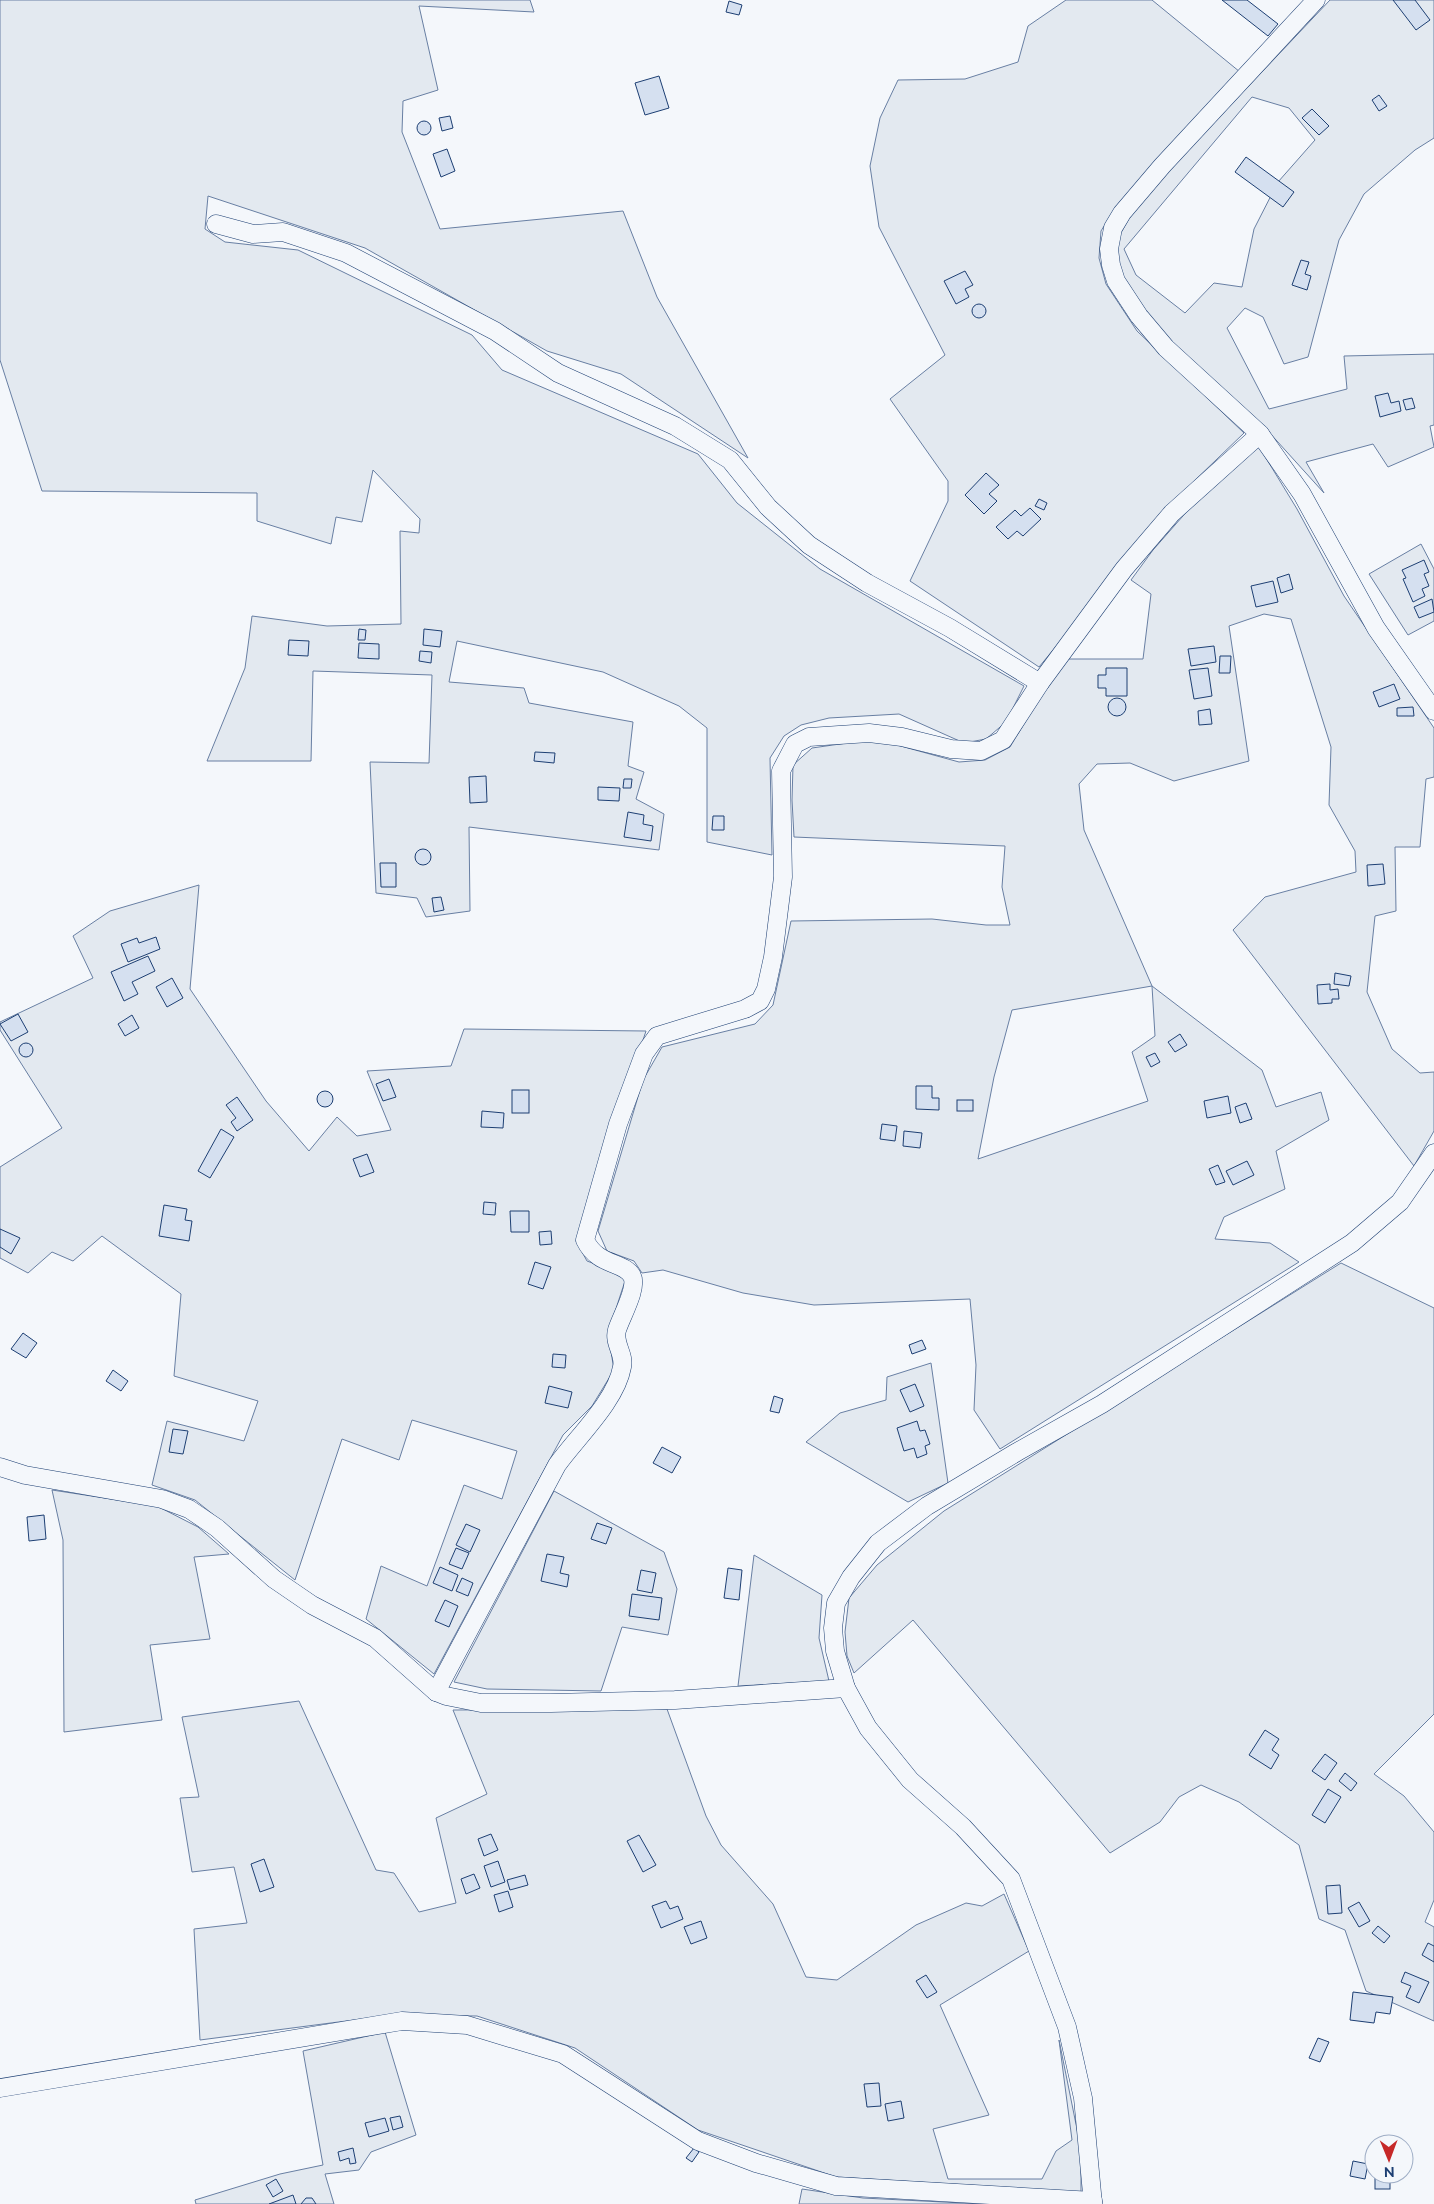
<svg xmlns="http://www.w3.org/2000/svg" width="1434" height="2204" font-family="Raleway,sans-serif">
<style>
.green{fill:#e3e9f0;stroke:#687fa3;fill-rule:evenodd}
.building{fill:#d5e0f0;stroke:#1d3f73}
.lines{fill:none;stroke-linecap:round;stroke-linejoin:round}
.street-casing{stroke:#1d3f73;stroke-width:19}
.street{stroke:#f4f7fb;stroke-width:18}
</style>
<rect width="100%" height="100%" fill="#f4f7fb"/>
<g class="green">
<polygon points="0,0 530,0 534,12 419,6 438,90 403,101 402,132 440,229 623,211 657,297 748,458 621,374 547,351 365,248 208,196 205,229 225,242 298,250 472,335 502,370 698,454 737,503 820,569 1024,686 1006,722 986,739 964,743 899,714 829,718 801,725 784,736 770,758 772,855 707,842 707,728 679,706 603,672 457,641 449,682 524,688 529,703 633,722 628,766 644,772 636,799 664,814 659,850 469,827 470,911 426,917 417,898 376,893 370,762 429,763 432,675 313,671 311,761 207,761 245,668 252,616 327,626 401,624 400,531 419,533 420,519 373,470 362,522 336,517 331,544 257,521 257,493 42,491 0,360"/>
<polygon points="1066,0 1152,0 1240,72 1114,210 1101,231 1099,258 1106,284 1137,331 1244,433 1189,486 1039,667 910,581 948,501 948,481 890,399 945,355 879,227 870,166 880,118 898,80 965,79 1018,62 1028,26"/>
<path d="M1330 0H1434V138L1415 150 1364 194 1339 240 1308 357 1284 364 1263 317 1245 308 1227 328 1269 409 1347 389 1344 356 1434 354V425L1430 426 1434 447 1388 467 1373 444 1306 462 1324 493 1267 430 1179 353 1133 297 1115 259 1118 238 1138 203ZM1252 97 1289 108 1315 140 1278 182 1254 229 1242 287 1214 283 1185 313 1136 275 1124 249Z"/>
<path d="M1258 445 1297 509 1344 596 1434 728V777L1426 779 1420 847H1395L1396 911 1375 916 1367 992 1392 1049 1420 1073 1434 1072V1131L1414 1166 1233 930 1265 897 1356 872 1355 851 1329 805 1331 747 1291 619 1264 614 1229 626 1249 761 1174 781 1130 763 1097 764 1079 784 1084 830 1152 986 1262 1070 1276 1107 1321 1092 1329 1120 1276 1151 1285 1189 1224 1217 1215 1239 1270 1243 1299 1262 1000 1449 974 1410 976 1365 970 1299 814 1305 743 1293 663 1270 642 1273 634 1261 607 1251 598 1231 643 1080 662 1047 755 1024 773 1005 791 921 932 919 986 925H1010L1002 887 1005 846 794 837 792 800 793 765 812 748 861 741 886 742 959 762 985 760 1010 747 1042 694 1068 659H1143L1151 594 1131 580 1153 550 1190 508ZM1152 986 1155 1036 1132 1052 1148 1101 978 1159 994 1077 1012 1010Z"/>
<polygon points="1421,544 1434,569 1434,621 1408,635 1369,574"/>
<polygon points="199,885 190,989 266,1101 309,1151 337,1117 357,1136 391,1130 367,1071 451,1066 464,1029 646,1031 576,1241 587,1261 619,1273 625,1281 608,1333 614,1370 592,1406 563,1435 434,1674 366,1619 381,1566 427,1586 464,1485 502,1499 517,1451 412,1420 399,1460 342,1439 295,1580 195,1500 152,1485 167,1421 244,1441 258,1401 174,1376 181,1294 102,1236 73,1261 52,1252 28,1273 0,1258 0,1167 62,1128 0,1030 0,1022 93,978 73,936 110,911"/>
<polygon points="1341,1263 1434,1308 1434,1714 1374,1774 1404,1796 1434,1832 1434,1900 1425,1922 1434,1927 1434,2021 1366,1991 1345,1930 1319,1919 1299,1845 1239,1802 1201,1785 1179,1797 1160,1822 1110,1853 913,1620 854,1673 847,1656 845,1632 849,1598 877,1565 944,1511"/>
<polygon points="931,1363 948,1483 908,1502 806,1442 840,1413 886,1400 887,1377"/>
<polygon points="52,1490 157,1506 198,1527 229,1554 194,1557 210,1639 150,1645 162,1720 64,1732 63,1540"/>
<polygon points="554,1491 664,1552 677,1589 668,1635 622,1627 601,1691 487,1689 454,1682"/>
<polygon points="754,1555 822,1595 819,1638 829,1681 738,1686"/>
<polygon points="299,1701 376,1870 394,1873 419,1912 456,1903 436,1818 487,1794 453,1710 667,1709 706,1816 721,1845 773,1904 806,1977 837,1980 916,1925 966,1903 982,1906 1004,1894 1029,1951 940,2005 989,2115 933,2129 948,2179 1042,2179 1056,2151 1072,2140 1059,2040 1081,2149 1081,2192 836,2177 698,2130 575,2048 477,2016 392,2015 200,2040 194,1929 247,1923 234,1867 192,1872 180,1798 199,1797 182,1717"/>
<polygon points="385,2032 416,2135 371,2152 359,2170 325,2174 334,2204 196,2204 195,2200 280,2174 323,2165 303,2051"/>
<polygon points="802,2189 863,2198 982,2204 799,2204"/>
</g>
<g class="building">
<polygon points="1222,0 1247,0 1278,24 1268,36"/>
<polygon points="1393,0 1415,0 1430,20 1416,30"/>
<polygon points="729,1 742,5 739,15 726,12"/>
<polygon points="659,76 669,108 645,115 635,83"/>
<polygon points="1379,95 1387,106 1379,111 1372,100"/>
<polygon points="1312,109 1329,126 1319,135 1302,118"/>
<polygon points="450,116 453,128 442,131 439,118"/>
<circle cx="424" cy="128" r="7"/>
<polygon points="447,149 455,171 441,177 433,154"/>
<polygon points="1246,157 1294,192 1283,207 1235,172"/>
<polygon points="1301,260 1309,262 1305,274 1311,276 1307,290 1292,285"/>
<polygon points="965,271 973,285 965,289 969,297 956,304 944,281"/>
<circle cx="979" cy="311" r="7"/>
<polygon points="1388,393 1391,403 1399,401 1401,411 1380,417 1375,396"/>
<polygon points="1412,398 1415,408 1406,410 1403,400"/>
<polygon points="986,473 999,485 989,494 997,501 984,514 965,495"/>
<polygon points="1039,499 1047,503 1044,510 1035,506"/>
<polygon points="1030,508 1041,519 1023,536 1017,531 1008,539 996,527 1015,510 1021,516"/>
<polygon points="1424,560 1429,572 1424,574 1429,586 1422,589 1425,596 1413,602 1403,579 1406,578 1402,570"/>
<polygon points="1289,574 1293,589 1281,593 1277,578"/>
<polygon points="1273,581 1278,602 1256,607 1251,586"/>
<polygon points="1432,599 1434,612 1419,618 1414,607"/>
<polygon points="359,629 366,630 365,640 358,640"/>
<polygon points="424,629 442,631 440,647 423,645"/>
<polygon points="289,640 309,641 308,656 288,655"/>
<polygon points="359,643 379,644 379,659 358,658"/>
<polygon points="1214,646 1216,662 1191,666 1188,649"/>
<polygon points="420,651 432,652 431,663 419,661"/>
<polygon points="1220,656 1231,656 1230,673 1219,673"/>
<polygon points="1106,668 1127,668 1127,696 1106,696 1106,688 1098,688 1098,675 1106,675"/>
<polygon points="1208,668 1212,696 1194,699 1189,670"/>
<polygon points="1394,684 1400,699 1379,707 1373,692"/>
<circle cx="1117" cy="707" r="9"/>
<polygon points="1413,707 1414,716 1397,716 1397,708"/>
<polygon points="1210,709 1212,724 1199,725 1198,711"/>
<polygon points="535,752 555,753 554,763 534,761"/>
<polygon points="486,776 487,802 470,803 469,777"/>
<polygon points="624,779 632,779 631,788 623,788"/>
<polygon points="598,787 620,788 619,801 598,800"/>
<polygon points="628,812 644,815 643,824 653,826 651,841 624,837"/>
<polygon points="713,816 724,816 724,830 712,830"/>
<circle cx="423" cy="857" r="8"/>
<polygon points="380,863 396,863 396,887 381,887"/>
<polygon points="1383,864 1385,884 1368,886 1367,865"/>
<polygon points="441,897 444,910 434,912 432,898"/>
<polygon points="156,937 160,949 128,962 121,944 137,938 139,943"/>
<polygon points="148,956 155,971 132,982 138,994 124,1001 111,972"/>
<polygon points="1335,973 1351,976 1349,986 1334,984"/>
<polygon points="172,978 183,998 167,1007 156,987"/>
<polygon points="1330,984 1330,990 1338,989 1339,999 1332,999 1332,1003 1318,1004 1317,985"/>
<polygon points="18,1014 28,1032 11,1041 0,1024"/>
<polygon points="132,1015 139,1028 125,1036 118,1024"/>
<polygon points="1180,1034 1187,1045 1175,1052 1168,1042"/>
<circle cx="26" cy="1050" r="7"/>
<polygon points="1155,1053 1160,1062 1151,1067 1146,1057"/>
<polygon points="389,1079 396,1097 383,1101 376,1084"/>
<polygon points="916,1086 932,1086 932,1098 939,1098 939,1110 916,1109"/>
<rect x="512" y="1090" width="17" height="23"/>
<circle cx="325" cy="1099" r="8"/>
<polygon points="1228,1096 1231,1113 1207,1118 1204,1101"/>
<polygon points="237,1097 253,1120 237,1131 231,1122 236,1118 226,1105"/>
<rect x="957" y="1100" width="16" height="11"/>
<polygon points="1246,1103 1252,1119 1240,1123 1235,1107"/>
<polygon points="482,1111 504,1113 503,1128 481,1127"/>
<polygon points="882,1124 897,1126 895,1141 880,1139"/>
<polygon points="221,1129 234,1137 210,1178 198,1171"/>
<polygon points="904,1131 922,1133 920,1148 903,1146"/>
<polygon points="367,1154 374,1172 360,1177 353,1159"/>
<polygon points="1247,1161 1254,1175 1233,1185 1226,1171"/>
<polygon points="1218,1165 1225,1182 1216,1185 1209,1169"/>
<polygon points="484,1202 496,1203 495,1215 483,1214"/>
<polygon points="164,1205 187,1209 185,1220 192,1221 189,1241 159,1236"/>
<polygon points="510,1211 529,1211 529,1232 511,1232"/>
<polygon points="0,1229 20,1238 11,1254 0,1247"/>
<polygon points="551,1231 552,1244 540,1245 539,1232"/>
<polygon points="535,1262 551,1267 543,1289 528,1284"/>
<polygon points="23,1333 37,1343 26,1358 11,1349"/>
<polygon points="922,1340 926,1349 912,1354 909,1345"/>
<polygon points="553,1354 566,1355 565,1368 552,1367"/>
<polygon points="113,1370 128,1381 121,1391 106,1381"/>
<polygon points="915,1384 924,1406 910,1412 900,1390"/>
<polygon points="549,1386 572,1392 568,1408 545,1403"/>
<polygon points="774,1396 783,1399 779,1413 770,1411"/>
<polygon points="917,1421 920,1431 925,1430 930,1444 925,1446 927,1454 917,1458 914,1448 904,1451 897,1428"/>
<polygon points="173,1429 188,1431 183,1454 169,1452"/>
<polygon points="662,1447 681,1457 672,1473 653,1463"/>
<polygon points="44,1515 46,1539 29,1541 27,1517"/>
<polygon points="597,1523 612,1528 606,1544 591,1539"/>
<polygon points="466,1524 480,1530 470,1552 456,1545"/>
<polygon points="456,1548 469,1553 462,1569 449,1564"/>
<polygon points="547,1554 564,1557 560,1573 569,1575 567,1587 541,1581"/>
<polygon points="440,1567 458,1575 452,1591 433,1583"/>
<polygon points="728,1568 742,1570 739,1600 724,1598"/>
<polygon points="641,1570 656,1573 652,1593 637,1590"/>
<polygon points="462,1578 473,1583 468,1596 456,1591"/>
<polygon points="632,1594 662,1598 659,1620 629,1616"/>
<polygon points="445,1600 458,1606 449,1627 435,1621"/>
<polygon points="1265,1730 1279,1739 1272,1750 1279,1755 1271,1769 1249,1755"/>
<polygon points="1325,1754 1337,1763 1325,1780 1312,1771"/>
<polygon points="1345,1773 1357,1783 1351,1791 1339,1781"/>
<polygon points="1328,1789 1341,1797 1325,1823 1312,1815"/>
<polygon points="491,1834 498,1850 484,1856 478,1839"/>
<polygon points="639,1835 656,1865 643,1872 627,1841"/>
<polygon points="264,1859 274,1887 260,1892 251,1864"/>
<polygon points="498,1861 505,1882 491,1887 484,1866"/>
<polygon points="474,1874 480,1888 466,1894 461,1879"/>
<polygon points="525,1875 528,1885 510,1890 507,1880"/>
<polygon points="1340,1885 1342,1913 1328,1914 1326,1886"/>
<polygon points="508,1891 513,1907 499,1912 494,1895"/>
<polygon points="666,1901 670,1909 678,1906 683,1919 661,1928 652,1906"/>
<polygon points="1359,1902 1370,1921 1359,1927 1348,1908"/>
<polygon points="701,1921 707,1938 691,1944 684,1927"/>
<polygon points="1378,1926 1390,1936 1384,1943 1372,1933"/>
<polygon points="1428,1943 1434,1946 1434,1962 1422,1955"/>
<polygon points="1405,1972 1429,1982 1419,2003 1406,1997 1411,1986 1401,1982"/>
<polygon points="926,1975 937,1992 927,1998 916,1981"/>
<polygon points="1353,1992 1393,1997 1390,2014 1376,2012 1374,2023 1350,2020"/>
<polygon points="1318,2038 1329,2042 1320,2062 1309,2058"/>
<polygon points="879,2083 881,2106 867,2107 864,2084"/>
<polygon points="901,2101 904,2118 888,2121 885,2104"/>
<polygon points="400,2116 403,2127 393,2130 390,2118"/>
<polygon points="385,2118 389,2131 369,2137 365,2123"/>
<polygon points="353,2148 356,2163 350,2164 349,2158 340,2161 338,2152"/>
<polygon points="694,2148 699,2152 692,2162 686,2158"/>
<polygon points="1353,2161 1368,2164 1365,2179 1350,2176"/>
<rect x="1375" y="2176" width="15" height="13"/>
<polygon points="276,2179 283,2191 273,2197 266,2185"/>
<polygon points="293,2195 296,2204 269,2204"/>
<polygon points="306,2198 312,2198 316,2204 301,2204"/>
</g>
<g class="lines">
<g class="street-casing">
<g id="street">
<polyline points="1316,0 1162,166 1122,213 1113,228 1109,249 1111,265 1116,281 1139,316 1166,348 1260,434 1302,494 1376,628 1434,711"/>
<polyline points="216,224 253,234 283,232 346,253 495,331 558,373 675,426 730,460 768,507 809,545 867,583 950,628 1040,683"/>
<polyline points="0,1467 25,1475 162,1499 189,1509 217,1528 274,1579 312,1605 375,1638 436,1692 446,1696 481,1703 551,1703 675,1700 846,1688"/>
<path d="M436 1692 557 1465C577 1437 616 1401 622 1367 625 1354 613 1343 617 1330 621 1317 638 1288 632 1276 624 1261 598 1267 585 1240L618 1124 644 1054 657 1036 745 1009 760 1001 766 989 773 957 783 877 781 771 795 744 809 737 869 733 902 737 951 749 981 751 1003 740 1040 683 1124 569 1172 513 1260 434"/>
<polyline points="0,2088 402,2021 467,2025 563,2054 698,2141 756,2163 836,2186 1093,2201"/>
<polyline points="1093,2204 1083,2098 1067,2027 1011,1879 963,1827 910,1780 868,1728 846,1688 835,1651 833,1628 836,1603 851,1577 878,1543 927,1506 1017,1452 1102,1404 1352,1243 1400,1202 1434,1153"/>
</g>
</g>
<use href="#street" class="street"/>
</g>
<g transform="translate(1389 2159) rotate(179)"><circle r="24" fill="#f4f7fb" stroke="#9eadc5"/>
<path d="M0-4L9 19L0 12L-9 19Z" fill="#c62828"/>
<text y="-8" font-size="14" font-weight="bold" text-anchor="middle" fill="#1d3f73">N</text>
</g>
</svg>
